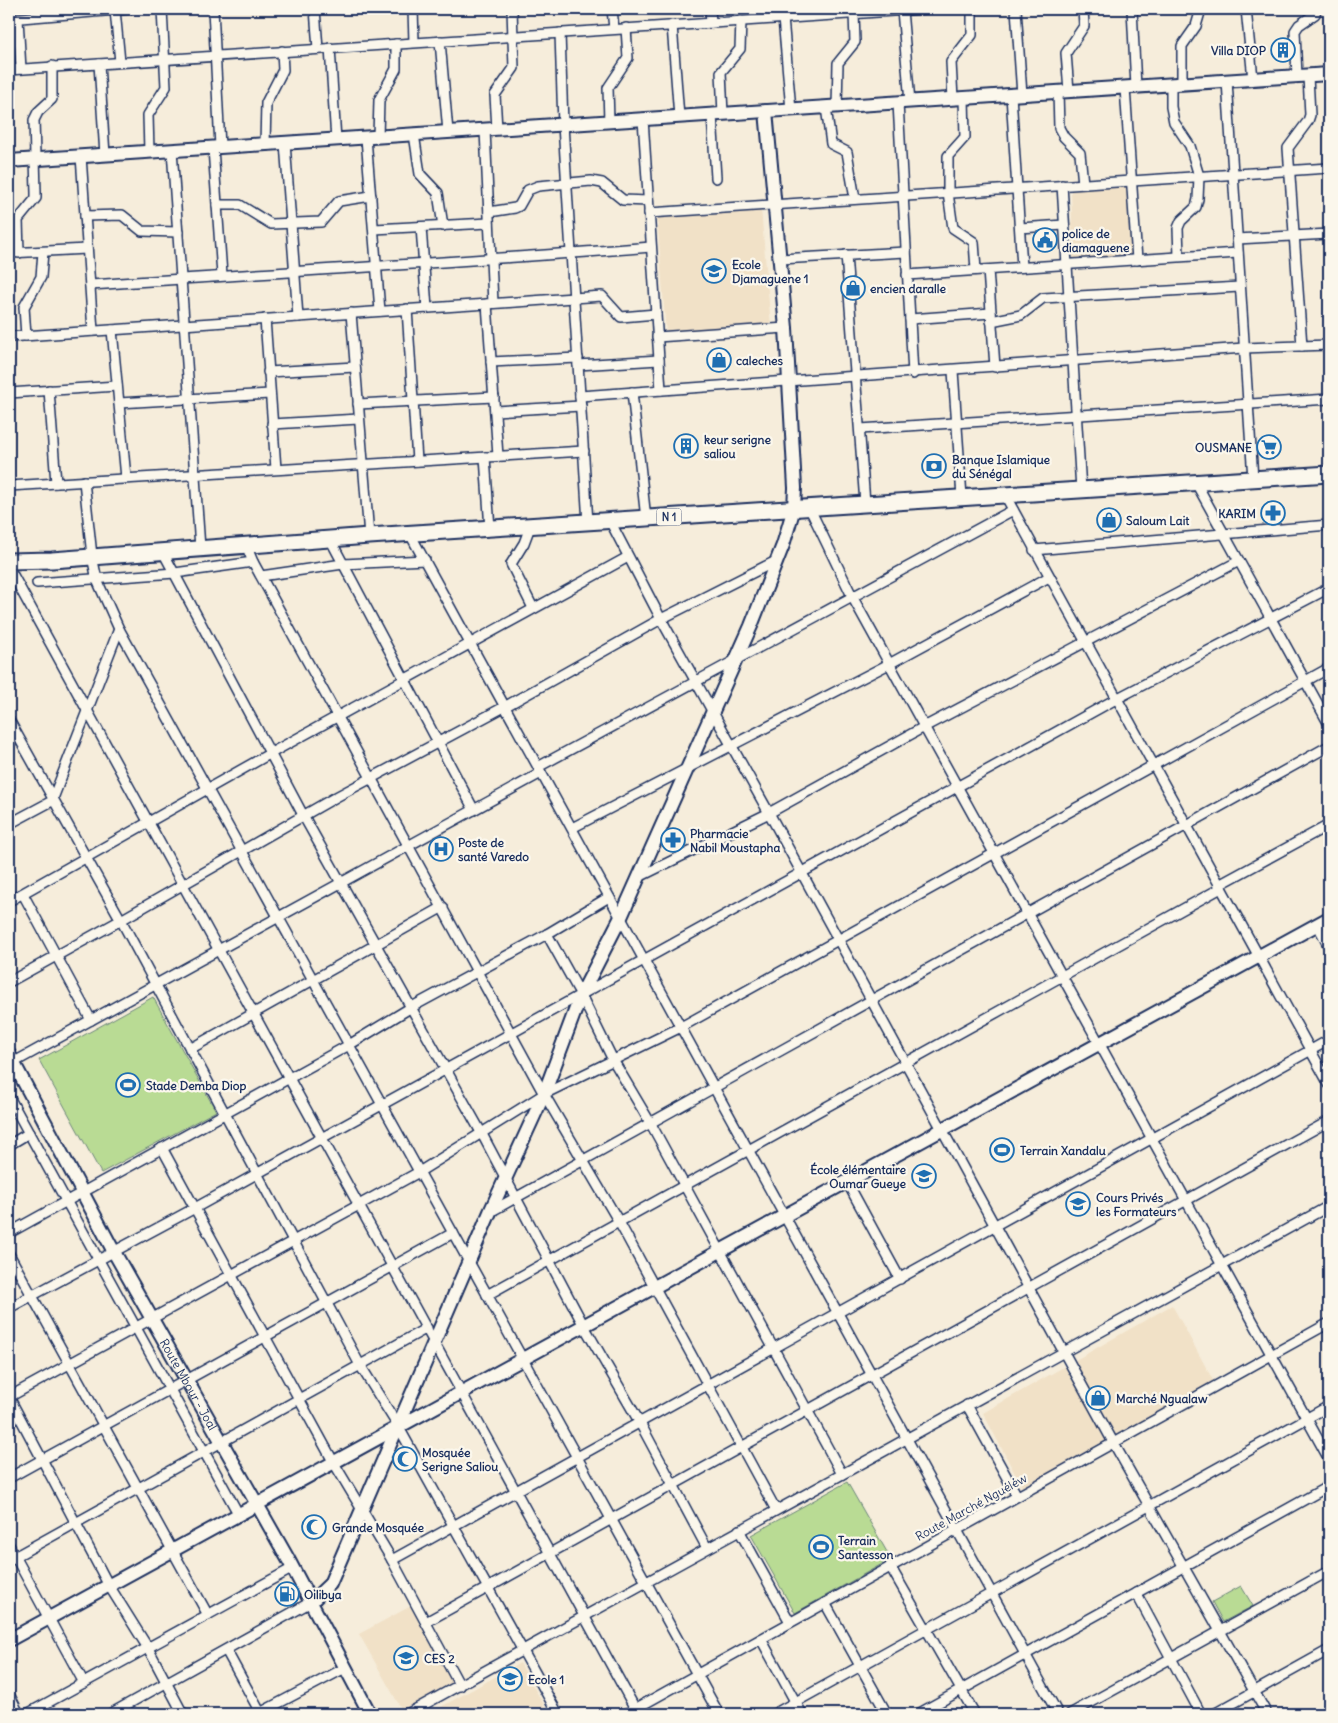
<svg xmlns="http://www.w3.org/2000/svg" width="1338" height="1723" font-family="Delius,sans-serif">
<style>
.built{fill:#f1e1c7}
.green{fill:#b9db94;stroke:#6a8579}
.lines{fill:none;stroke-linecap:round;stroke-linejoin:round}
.street-casing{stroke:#1b2f5e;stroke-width:12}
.secondary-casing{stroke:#1b2f5e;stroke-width:16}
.highway-casing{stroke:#1b2f5e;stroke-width:19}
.street{stroke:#fbf7ec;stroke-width:9}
.secondary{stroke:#fbf7ec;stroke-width:12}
.highway{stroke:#fbf7ec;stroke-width:15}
.labels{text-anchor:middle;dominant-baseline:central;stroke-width:4.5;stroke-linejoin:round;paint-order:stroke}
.shield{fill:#fbf7ec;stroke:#5e6b89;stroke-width:1}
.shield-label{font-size:11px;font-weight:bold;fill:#1b2f5e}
.poi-label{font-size:12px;font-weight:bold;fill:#1b2f5e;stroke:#fbf7ec;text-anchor:start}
.street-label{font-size:12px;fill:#1b2f5e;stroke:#fbf7ec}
</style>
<rect width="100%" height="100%" fill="#f6eddb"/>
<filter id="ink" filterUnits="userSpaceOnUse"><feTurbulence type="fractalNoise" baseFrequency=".02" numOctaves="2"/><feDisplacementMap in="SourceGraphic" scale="10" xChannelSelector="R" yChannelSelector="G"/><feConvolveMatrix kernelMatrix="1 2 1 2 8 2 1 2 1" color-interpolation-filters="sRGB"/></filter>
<g filter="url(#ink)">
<g class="built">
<polygon points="1130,185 1135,256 1073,259 1071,188"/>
<polygon points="761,208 771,327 666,333 657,214"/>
<polygon points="1172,1305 1214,1382 1022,1487 983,1413"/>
<polygon points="411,1606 453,1682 402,1710 359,1634"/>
<polygon points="520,1663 549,1714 428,1714 461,1696"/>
</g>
<g class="green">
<polygon points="153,997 216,1111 101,1173 39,1060"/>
<polygon points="847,1482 891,1559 795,1613 751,1535"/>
<polygon points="1241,1586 1253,1606 1223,1622 1212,1602"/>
</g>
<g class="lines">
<g class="street-casing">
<g id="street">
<polyline points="213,9 220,147"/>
<polyline points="315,9 318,49"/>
<polyline points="413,9 414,42"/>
<polyline points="612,9 614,29"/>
<polyline points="710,9 711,23"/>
<polyline points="1016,9 1022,95"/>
<polyline points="1132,9 1136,87"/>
<polyline points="1246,9 1253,79"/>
<polyline points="115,10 120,62"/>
<polyline points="902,10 910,102"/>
<polyline points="783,18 791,110"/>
<polyline points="9,19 129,9"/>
<polyline points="18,19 21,69"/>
<polyline points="672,25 679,117"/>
<polyline points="560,33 563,125 588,523"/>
<polyline points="440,41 448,132"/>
<polyline points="330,48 336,140"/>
<polyline points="99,64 105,155"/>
<polyline points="9,70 923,9"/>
<polyline points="1297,77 1295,31 1299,25 1315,14 1316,9"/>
<polyline points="1227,81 1253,479"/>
<polyline points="1182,84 1182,46 1196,26 1201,9"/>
<polyline points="1171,85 1171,107 1174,122 1190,146 1199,176 1198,199 1196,207 1181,221 1178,228 1179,256"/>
<polyline points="1125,88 1137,260"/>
<polyline points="1069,91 1066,53 1084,26 1083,9"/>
<polyline points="1058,92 1059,128 1064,137 1080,153 1083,184"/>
<polyline points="1011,95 1022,267"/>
<polyline points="964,98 965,137 948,156 948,193 953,228 974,242 976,270"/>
<polyline points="953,99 951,62 972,35 972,9"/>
<polyline points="898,103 913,374"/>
<polyline points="826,107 831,144 847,152 855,199"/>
<polyline points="837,107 838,63 855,42 854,13"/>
<polyline points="723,114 721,72 740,49 741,21"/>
<polyline points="712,115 716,178"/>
<polyline points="643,119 661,390"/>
<polyline points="609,122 608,88 628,58 626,28"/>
<polyline points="497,129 495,95 514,68 512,9"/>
<polyline points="485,130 493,303"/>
<polyline points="414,134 420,174 438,193 443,226"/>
<polyline points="378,137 379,100 396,69 396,44"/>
<polyline points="366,138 380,311"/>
<polyline points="285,143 298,317"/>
<polyline points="265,144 266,103 283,70 282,51"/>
<polyline points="213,148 222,275"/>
<polyline points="172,150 200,548"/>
<polyline points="149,152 148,115 166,87 162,9"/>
<polyline points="81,156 93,331"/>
<polyline points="1062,185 1081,490"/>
<polyline points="217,205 240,205 271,224 321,222 339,201 371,196"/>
<polyline points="489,212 515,208 519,206 528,190 538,186 591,181 602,183 623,200 648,201"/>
<polyline points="649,213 1329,168"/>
<polyline points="85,216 122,215 142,231 178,232"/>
<polyline points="421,227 427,308"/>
<polyline points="1020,228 1064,225"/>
<polyline points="374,229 489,223"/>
<polyline points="1237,239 1329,234"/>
<polyline points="9,253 87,249"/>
<polyline points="19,253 18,220 36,198 36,193 34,120 38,112 52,99 52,66"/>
<polyline points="846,255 865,503"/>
<polyline points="780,259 906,252"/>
<polyline points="988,270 995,367"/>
<polyline points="907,275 1238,253"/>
<path d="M90 285C277 272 464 262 651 247"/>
<polyline points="487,304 498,456"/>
<polyline points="407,309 417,461"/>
<polyline points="351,313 369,536"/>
<polyline points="265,319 276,469"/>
<polyline points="910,319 991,313"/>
<polyline points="991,321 1021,315 1043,298 1240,287"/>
<polyline points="112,330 126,478"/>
<polyline points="26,336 24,307 41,277 43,252"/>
<polyline points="9,337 602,296 621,317 656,314"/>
<polyline points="657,337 786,328"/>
<polyline points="1302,346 1288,148 1308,121 1310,115 1308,76"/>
<polyline points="491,362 578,358"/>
<polyline points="578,365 659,360"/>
<polyline points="953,371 962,497"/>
<polyline points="268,372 355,367"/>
<polyline points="49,390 56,483"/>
<polyline points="632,392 646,519"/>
<polyline points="9,393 117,386"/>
<polyline points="580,396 1244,348 1329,345"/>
<polyline points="119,403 270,394"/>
<polyline points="358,404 494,397"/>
<polyline points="495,411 581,406"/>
<polyline points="272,424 359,419"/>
<polyline points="860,429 1329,399"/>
<polyline points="485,457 490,529"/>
<polyline points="84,481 92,556 97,580 119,629 719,1714"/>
<polyline points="1196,483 1329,724"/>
<polyline points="9,486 584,451"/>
<polyline points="1005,495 1329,1084"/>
<polyline points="809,507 853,598 1329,1459"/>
<polyline points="610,521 661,619 769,813 1113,1442 1267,1714"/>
<polyline points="530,527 524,543 511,564 533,608"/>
<polyline points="410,534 1058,1714"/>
<polyline points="330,539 474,810"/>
<polyline points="246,545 253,562 544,1094 619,1222 776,1510"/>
<polyline points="1034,550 1329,525"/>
<polyline points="163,552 303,815 482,1134 584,1326 640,1423 707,1548"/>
<polyline points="9,568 638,1714"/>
<polyline points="261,576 343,564 425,560"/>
<polyline points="37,583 175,573 253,562"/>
<polyline points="9,720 121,920 360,1365 398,1426 558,1714"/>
<polyline points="538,767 1013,510"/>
<polyline points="9,824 52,801 119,629"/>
<polyline points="572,828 889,664 1049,577"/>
<polyline points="639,877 769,813 924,727 1239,561"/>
<polyline points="1219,885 1329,825"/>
<polyline points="23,894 91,1020"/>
<polyline points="9,901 271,753 628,557"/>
<polyline points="1317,924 1329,947"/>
<polyline points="547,934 581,995 613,1060 651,1124 842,1474"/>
<polyline points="9,982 121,920 336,797 506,706 661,619 778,560"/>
<polyline points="190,1049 443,907"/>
<polyline points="9,1065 541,773"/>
<polyline points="9,1097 239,1515"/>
<polyline points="9,1145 29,1133"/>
<polyline points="162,1148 334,1463 392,1560 460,1686"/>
<polyline points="847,1182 900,1279"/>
<polyline points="490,1212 1329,746"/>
<polyline points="9,1233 349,1045 410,1008 547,934 609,897"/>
<polyline points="9,1254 208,1615"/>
<polyline points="487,1295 1221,888"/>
<polyline points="9,1308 195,1208 1116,699 1329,588"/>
<polyline points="9,1397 419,1172 544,1094 681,1027 1329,668"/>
<polyline points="9,1397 108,1584 148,1648 183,1714"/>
<polyline points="967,1405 1017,1496"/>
<polyline points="9,1478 453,1233"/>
<polyline points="739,1530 790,1622"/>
<polyline points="9,1545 84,1683"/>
<polyline points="9,1560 427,1328"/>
<polyline points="392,1560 1329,1040"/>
<polyline points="890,1566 975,1714"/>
<polyline points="1136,1593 1201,1714"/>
<polyline points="825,1603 887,1714"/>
<polyline points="426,1622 1329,1121"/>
<polyline points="761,1639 802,1714"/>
<polyline points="226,1650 261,1714"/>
<polyline points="9,1694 19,1714"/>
<polyline points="27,1714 293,1568"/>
<polyline points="110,1714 311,1602"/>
<polyline points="258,1714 345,1668"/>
<polyline points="407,1714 1329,1206"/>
<polyline points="626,1714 1329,1323"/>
<polyline points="774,1714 1329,1406"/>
<polyline points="918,1714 1329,1486"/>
<polyline points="1070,1714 1329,1571"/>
<polyline points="1214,1714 1329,1650"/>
</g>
</g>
<g class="secondary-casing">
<g id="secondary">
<polyline points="9,161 1329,74"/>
<path id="s1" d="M9 1054 114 1252 288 1559 370 1714"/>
<polyline points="311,1602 330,1584 490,1212 544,1094 581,995 621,917 751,626 783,545 794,508 795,488 786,328 766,111"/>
<polyline points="9,1640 1329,918"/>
</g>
</g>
<g class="highway-casing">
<polyline id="highway" points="9,561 52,560 369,536 1329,474"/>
</g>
<use href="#street" class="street"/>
<use href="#secondary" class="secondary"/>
<use href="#highway" class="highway"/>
</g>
</g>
<defs>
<g id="building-ring" transform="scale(1.25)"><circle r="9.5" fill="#fbf7ec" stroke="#1f6fb2" stroke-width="1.5"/><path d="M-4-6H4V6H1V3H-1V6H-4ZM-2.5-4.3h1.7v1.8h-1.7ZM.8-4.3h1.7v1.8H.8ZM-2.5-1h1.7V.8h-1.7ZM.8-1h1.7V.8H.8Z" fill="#1f6fb2"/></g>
<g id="civic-ring" transform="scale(1.25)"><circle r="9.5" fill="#fbf7ec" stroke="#1f6fb2" stroke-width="1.5"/><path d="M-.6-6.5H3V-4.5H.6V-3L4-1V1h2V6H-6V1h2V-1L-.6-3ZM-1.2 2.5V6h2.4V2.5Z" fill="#1f6fb2"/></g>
<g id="school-ring" transform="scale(1.25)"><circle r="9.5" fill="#fbf7ec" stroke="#1f6fb2" stroke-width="1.5"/><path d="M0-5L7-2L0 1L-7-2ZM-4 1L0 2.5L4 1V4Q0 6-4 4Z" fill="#1f6fb2"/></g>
<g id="shop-ring" transform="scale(1.25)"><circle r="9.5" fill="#fbf7ec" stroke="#1f6fb2" stroke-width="1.5"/><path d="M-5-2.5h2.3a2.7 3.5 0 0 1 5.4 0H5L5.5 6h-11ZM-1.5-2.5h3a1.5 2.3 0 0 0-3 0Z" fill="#1f6fb2"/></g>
<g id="supermarket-ring" transform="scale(1.25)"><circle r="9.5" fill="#fbf7ec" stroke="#1f6fb2" stroke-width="1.5"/><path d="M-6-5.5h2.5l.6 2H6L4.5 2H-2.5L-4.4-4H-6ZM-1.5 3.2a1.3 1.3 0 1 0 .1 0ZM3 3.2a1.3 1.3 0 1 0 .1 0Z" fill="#1f6fb2"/></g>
<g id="bank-ring" transform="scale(1.25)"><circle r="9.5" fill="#fbf7ec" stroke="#1f6fb2" stroke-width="1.5"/><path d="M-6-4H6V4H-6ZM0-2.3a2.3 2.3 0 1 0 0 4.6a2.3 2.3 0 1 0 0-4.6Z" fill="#1f6fb2"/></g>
<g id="pharmacy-ring" transform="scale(1.25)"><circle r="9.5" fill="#fbf7ec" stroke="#1f6fb2" stroke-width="1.5"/><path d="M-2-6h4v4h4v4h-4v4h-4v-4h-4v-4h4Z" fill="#1f6fb2"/></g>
<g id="hospital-ring" transform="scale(1.25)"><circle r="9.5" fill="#fbf7ec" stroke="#1f6fb2" stroke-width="1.5"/><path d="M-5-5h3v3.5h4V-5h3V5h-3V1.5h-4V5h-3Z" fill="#1f6fb2"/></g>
<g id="stadium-ring" transform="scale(1.25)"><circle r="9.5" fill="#fbf7ec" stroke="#1f6fb2" stroke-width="1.5"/><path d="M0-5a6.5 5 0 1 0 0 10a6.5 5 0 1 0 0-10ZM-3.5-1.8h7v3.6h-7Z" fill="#1f6fb2"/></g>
<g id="mosque-ring" transform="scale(1.25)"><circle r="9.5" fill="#fbf7ec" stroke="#1f6fb2" stroke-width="1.5"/><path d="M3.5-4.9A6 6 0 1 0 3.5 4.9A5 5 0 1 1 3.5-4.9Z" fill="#1f6fb2"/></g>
<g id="fuel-ring" transform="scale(1.25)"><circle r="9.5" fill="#fbf7ec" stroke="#1f6fb2" stroke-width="1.5"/><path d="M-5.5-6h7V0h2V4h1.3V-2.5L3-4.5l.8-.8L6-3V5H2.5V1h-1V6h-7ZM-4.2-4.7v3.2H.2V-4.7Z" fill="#1f6fb2"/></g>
</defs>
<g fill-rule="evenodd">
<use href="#building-ring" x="1283" y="50"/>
<use href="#civic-ring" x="1045" y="240"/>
<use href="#school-ring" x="714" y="271"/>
<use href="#shop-ring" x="853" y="288"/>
<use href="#shop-ring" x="719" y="360"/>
<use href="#building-ring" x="686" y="446"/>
<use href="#supermarket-ring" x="1269" y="447"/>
<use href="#bank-ring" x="934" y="466"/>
<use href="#pharmacy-ring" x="1273" y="513"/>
<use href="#shop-ring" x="1109" y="520"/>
<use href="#pharmacy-ring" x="673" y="840"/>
<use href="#hospital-ring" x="441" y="849"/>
<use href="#stadium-ring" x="128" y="1085"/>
<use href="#stadium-ring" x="1002" y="1150"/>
<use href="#school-ring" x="924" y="1176"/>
<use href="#school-ring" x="1078" y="1204"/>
<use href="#shop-ring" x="1098" y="1398"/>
<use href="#mosque-ring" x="405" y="1459"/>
<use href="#mosque-ring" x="314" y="1527"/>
<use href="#stadium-ring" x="821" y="1547"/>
<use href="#fuel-ring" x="287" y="1594"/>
<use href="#school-ring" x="406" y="1658"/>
<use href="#school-ring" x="510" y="1679"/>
</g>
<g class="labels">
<rect class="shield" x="656.5" y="508.5" width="25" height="17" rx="4"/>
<g class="shield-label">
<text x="669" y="517">N 1</text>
</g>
<g class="poi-label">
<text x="1266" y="50" text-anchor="end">Villa DIOP</text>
<text x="1062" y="233">police de<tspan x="1062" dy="14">diamaguene</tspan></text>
<text x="732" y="264">Ecole<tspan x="732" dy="14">Djamaguene 1</tspan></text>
<text x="870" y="288">encien daralle</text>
<text x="736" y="360">caleches</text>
<text x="704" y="439">keur serigne<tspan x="704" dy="14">saliou</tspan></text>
<text x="1252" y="447" text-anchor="end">OUSMANE</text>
<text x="952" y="459">Banque Islamique<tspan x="952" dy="14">du Sénégal</tspan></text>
<text x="1256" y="513" text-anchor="end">KARIM</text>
<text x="1126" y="520">Saloum Lait</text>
<text x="690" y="833">Pharmacie<tspan x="690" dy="14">Nabil Moustapha</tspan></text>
<text x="458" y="842">Poste de<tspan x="458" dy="14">santé Varedo</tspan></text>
<text x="146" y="1085">Stade Demba Diop</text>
<text x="1020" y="1150">Terrain Xandalu</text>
<text x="906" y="1169" text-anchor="end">École élémentaire<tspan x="906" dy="14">Oumar Gueye</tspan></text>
<text x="1096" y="1197">Cours Privés<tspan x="1096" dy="14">les Formateurs</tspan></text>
<text x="1116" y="1398">Marché Ngualaw</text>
<text x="422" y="1452">Mosquée<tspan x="422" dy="14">Serigne Saliou</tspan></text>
<text x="332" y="1527">Grande Mosquée</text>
<text x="838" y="1540">Terrain<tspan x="838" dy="14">Santesson</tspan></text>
<text x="304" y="1594">Oilibya</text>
<text x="424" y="1658">CES 2</text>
<text x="528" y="1679">Ecole 1</text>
</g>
<g class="street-label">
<text stroke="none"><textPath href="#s1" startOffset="376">Route Mbour - Joal</textPath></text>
<text transform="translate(971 1507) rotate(-29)">Route Marché Nguéléw</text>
</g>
</g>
<rect width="1338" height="1723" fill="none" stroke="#fbf7ec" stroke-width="30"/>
<rect x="15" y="15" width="1308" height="1693" fill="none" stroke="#1b2f5e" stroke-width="2" filter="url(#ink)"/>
</svg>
